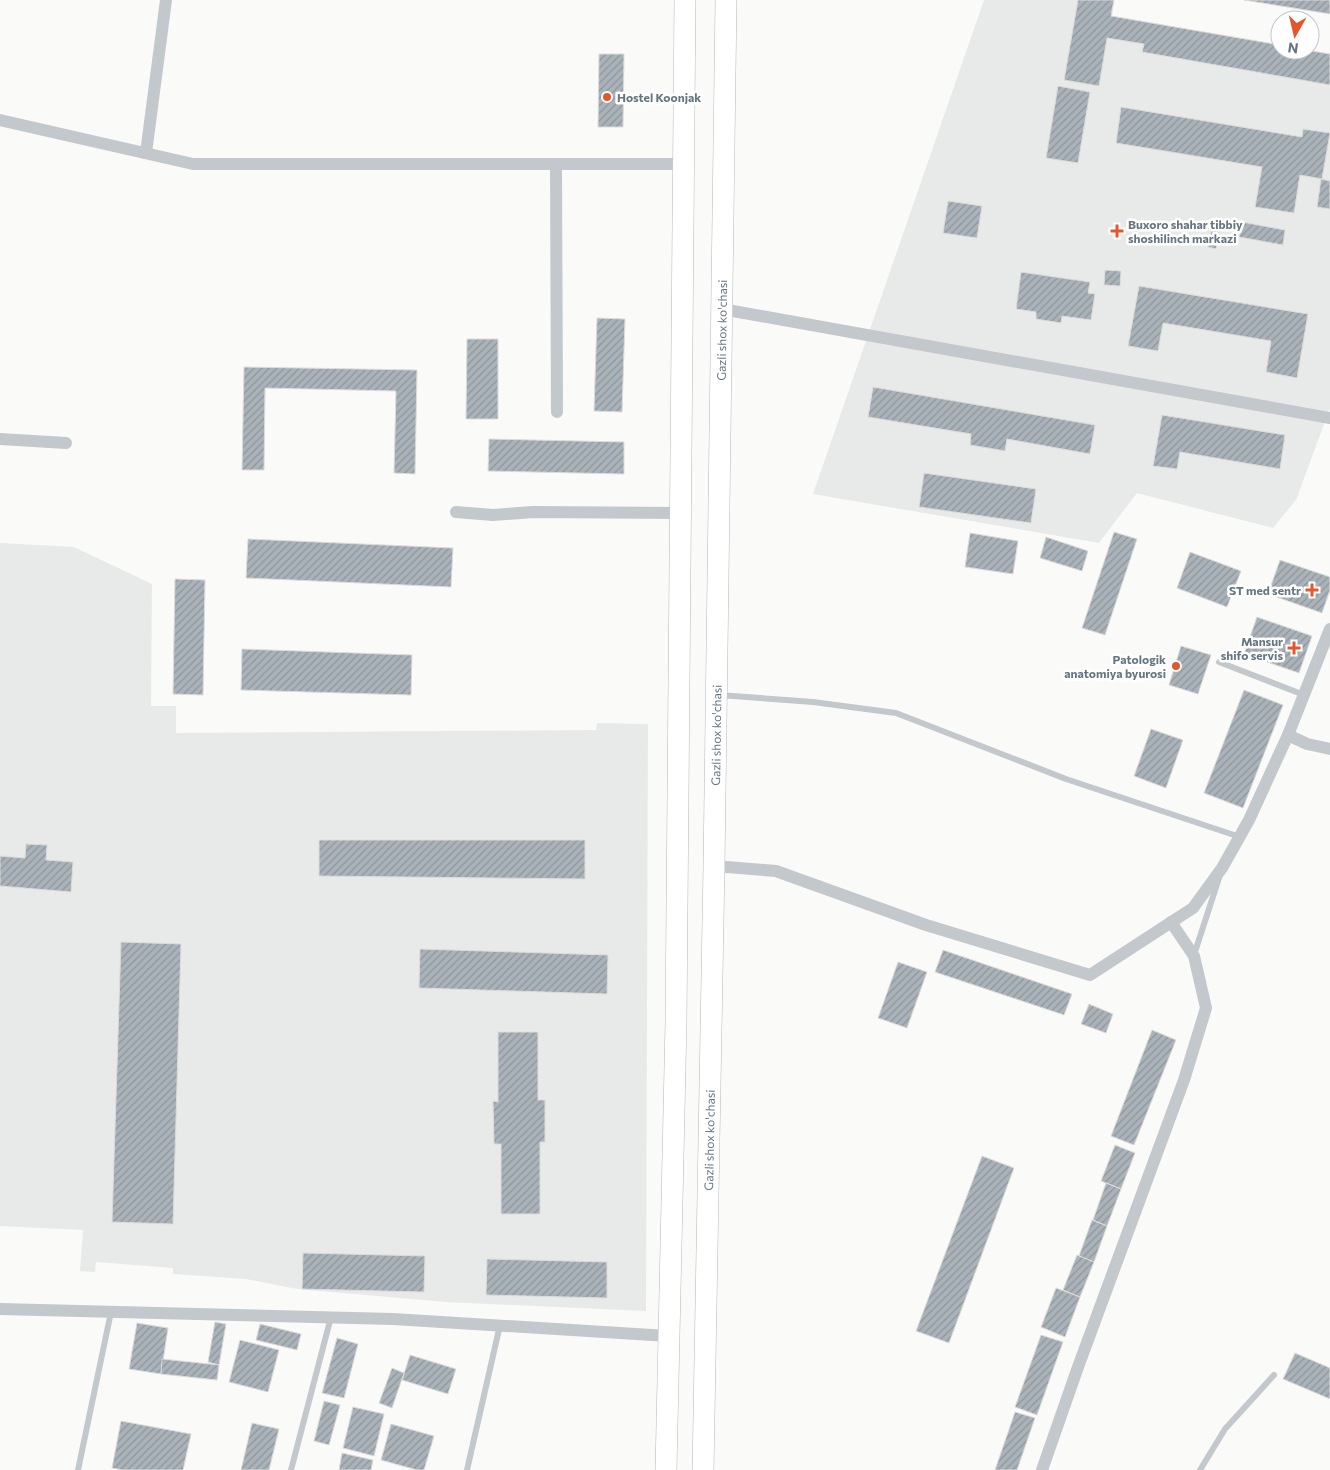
<svg xmlns="http://www.w3.org/2000/svg" width="1330" height="1470" font-family="Commissioner,sans-serif">
<style>
.built{fill:#e8e9e9}
.building{fill:url(#building-hatch);stroke:#dcdcda}
.lines{fill:none;stroke-linecap:round;stroke-linejoin:round}
.trunk-casing{stroke:#b4b9bd;stroke-width:22}
.service{stroke:#c3c8cc;stroke-width:6}
.minor{stroke:#c3c8cc;stroke-width:12}
.trunk{stroke:#fff;stroke-width:21}
.poi-dot{fill:#e4572e;stroke:#fff;stroke-width:2}
.labels{text-anchor:middle;dominant-baseline:central;stroke-width:5;stroke-linejoin:round;paint-order:stroke}
.poi-label{font-size:12px;font-weight:bold;fill:#657683;stroke:#fff;text-anchor:end}
.street-label{font-size:12px;fill:#657683;stroke:#fff}
</style>
<defs>
<pattern id="building-hatch" width="6" height="6" patternUnits="userSpaceOnUse" patternTransform="scale(1.25)"><rect width="6" height="6" fill="#aab3b9"/><path d="M-1 1l2-2M0 6l6-6M5 7l2-2" fill="none" stroke="#8e969c"/></pattern>
</defs>
<rect width="100%" height="100%" fill="#fafaf8"/>
<g class="built">
<polygon points="984,0 1114,0 1112,16 1280,45 1280,50 1306,50 1330,54 1330,408 1296,500 1273,528 1137,493 1099,543 813,494"/>
<polygon points="0,543 74,547 152,584 151,706 176,706 176,733 596,730 597,723 648,724 646,1311 446,1302 297,1289 246,1279 173,1274 173,1268 96,1262 95,1272 80,1271 83,1230 0,1226"/>
</g>
<g class="building">
<polygon points="1078,0 1114,0 1111,16 1280,45 1280,50 1306,50 1330,54 1330,85 1142,52 1144,44 1107,38 1099,86 1064,80"/>
<polygon points="1244,0 1330,0 1330,14"/>
<polygon points="599,54 624,54 623,127 598,127"/>
<polygon points="1058,86 1090,92 1078,163 1046,158"/>
<polygon points="1121,107 1302,137 1303,129 1330,133 1322,179 1300,175 1294,213 1255,207 1262,167 1116,143"/>
<polygon points="1321,179 1330,181 1330,209 1317,207"/>
<polygon points="948,201 982,206 977,238 943,233"/>
<polygon points="1242,222 1285,230 1283,245 1239,237"/>
<polygon points="1212,227 1220,228 1216,249 1208,247"/>
<polygon points="1105,270 1121,271 1120,286 1104,285"/>
<polygon points="1021,272 1090,282 1088,293 1095,294 1091,320 1062,316 1061,323 1036,319 1036,312 1016,309"/>
<polygon points="1139,286 1308,314 1297,378 1266,372 1271,341 1163,323 1158,351 1128,346"/>
<polygon points="597,318 625,319 622,412 594,411"/>
<polygon points="467,339 498,339 498,419 466,419"/>
<polygon points="244,367 417,370 415,474 394,473 396,391 265,388 264,470 242,470"/>
<polygon points="873,387 1095,425 1090,454 1007,439 1005,451 970,445 971,434 868,417"/>
<polygon points="1162,415 1285,435 1280,469 1180,452 1177,469 1153,466"/>
<polygon points="489,439 624,442 624,474 488,471"/>
<polygon points="924,473 1036,489 1031,523 919,507"/>
<polygon points="1114,532 1137,539 1105,635 1082,628"/>
<polygon points="970,533 1018,541 1013,574 965,567"/>
<polygon points="1046,537 1088,551 1082,571 1040,558"/>
<polygon points="248,539 453,548 451,587 246,578"/>
<polygon points="1190,552 1241,571 1227,607 1177,588"/>
<polygon points="1280,560 1330,577 1330,590 1322,613 1268,594"/>
<polygon points="175,579 205,580 203,695 173,694"/>
<polygon points="1257,617 1312,636 1299,673 1244,654"/>
<polygon points="1181,646 1211,655 1198,694 1169,685"/>
<polygon points="242,649 412,655 411,695 241,690"/>
<polygon points="1244,690 1283,705 1243,808 1204,793"/>
<polygon points="1151,729 1183,740 1166,788 1134,776"/>
<polygon points="319,840 585,840 585,879 319,876"/>
<polygon points="26,844 47,845 46,860 73,862 71,892 0,886 0,856 25,858"/>
<polygon points="121,942 181,944 173,1224 112,1222"/>
<polygon points="420,949 608,955 607,994 419,988"/>
<polygon points="943,950 1072,994 1064,1015 935,972"/>
<polygon points="898,962 927,972 907,1028 878,1018"/>
<polygon points="1089,1004 1113,1014 1106,1033 1081,1024"/>
<polygon points="1152,1030 1176,1040 1134,1145 1111,1136"/>
<polygon points="498,1032 538,1032 538,1100 545,1100 545,1142 540,1142 540,1214 501,1214 501,1144 494,1144 493,1101 498,1102"/>
<polygon points="1115,1145 1135,1153 1121,1189 1101,1181"/>
<polygon points="982,1156 1014,1168 949,1343 916,1331"/>
<polygon points="1106,1183 1121,1189 1107,1226 1093,1220"/>
<polygon points="1092,1220 1107,1226 1094,1262 1079,1256"/>
<polygon points="303,1253 425,1256 424,1292 302,1289"/>
<polygon points="1077,1255 1094,1262 1080,1297 1063,1290"/>
<polygon points="487,1259 607,1262 607,1298 486,1295"/>
<polygon points="1056,1288 1080,1297 1065,1337 1041,1327"/>
<polygon points="215,1322 226,1324 219,1365 208,1362"/>
<polygon points="137,1323 168,1328 161,1374 129,1369"/>
<polygon points="260,1324 301,1334 297,1350 256,1340"/>
<polygon points="1041,1335 1063,1342 1037,1415 1015,1407"/>
<polygon points="337,1338 358,1344 344,1398 322,1393"/>
<polygon points="240,1340 279,1350 268,1392 229,1382"/>
<polygon points="1295,1353 1330,1368 1330,1399 1283,1379"/>
<polygon points="410,1355 456,1369 448,1394 402,1380"/>
<polygon points="162,1359 219,1365 217,1380 161,1374"/>
<polygon points="392,1368 404,1373 392,1408 379,1403"/>
<polygon points="324,1401 340,1405 329,1445 314,1441"/>
<polygon points="353,1407 384,1414 374,1456 343,1448"/>
<polygon points="1015,1412 1035,1418 1017,1470 995,1470"/>
<polygon points="121,1421 191,1434 183,1470 123,1470 112,1468"/>
<polygon points="252,1423 279,1429 269,1470 241,1470"/>
<polygon points="391,1424 434,1436 424,1470 417,1470 381,1460"/>
<polygon points="342,1453 373,1460 371,1470 339,1470"/>
</g>
<g class="lines">
<g class="trunk-casing">
<g id="trunk">
<polyline points="666,1470 676,1022 685,0"/>
<path id="s1" d="M703 1470 714 866 726 0"/>
</g>
</g>
<g class="service">
<polyline points="1219,662 1304,695"/>
<polyline points="719,695 813,702 896,713 1066,779 1240,837"/>
<polyline points="1194,955 1219,878"/>
<polyline points="78,1470 111,1312"/>
<polyline points="291,1470 331,1317"/>
<polyline points="467,1470 500,1325"/>
<polyline points="1200,1470 1225,1429 1274,1375"/>
</g>
<g class="minor">
<polyline points="0,120 193,164 683,164"/>
<polyline points="146,153 166,0"/>
<polyline points="556,164 557,412"/>
<polyline points="722,309 1330,418"/>
<polyline points="0,439 66,443"/>
<polyline points="456,512 493,515 533,512 680,513"/>
<polyline points="1288,735 1307,744 1330,749"/>
<polyline points="714,866 776,871 926,925 1090,975 1193,908 1222,868 1249,820 1288,735 1330,629"/>
<polyline points="0,1309 393,1319 668,1336"/>
<polyline points="1042,1470 1078,1367 1184,1080 1206,1008 1194,956 1171,922"/>
</g>
<use href="#trunk" class="trunk"/>
</g>
<g class="poi-dot">
<circle cx="607" cy="97" r="5"/>
<path d="M1114.5 223.5h5v5h5v5h-5v5h-5v-5h-5v-5h5z"/>
<path d="M1309.5 582.5h5v5h5v5h-5v5h-5v-5h-5v-5h5z"/>
<path d="M1291.5 640.5h5v5h5v5h-5v5h-5v-5h-5v-5h5z"/>
<circle cx="1176" cy="666" r="5"/>
</g>
<g class="labels">
<g class="poi-label">
<text x="617" y="97" text-anchor="start">Hostel Koonjak</text>
<text x="1128" y="224" text-anchor="start">Buxoro shahar tibbiy<tspan x="1128" dy="14">shoshilinch markazi</tspan></text>
<text x="1301" y="590">ST med sentr</text>
<text x="1283" y="641">Mansur<tspan x="1283" dy="14">shifo servis</tspan></text>
<text x="1166" y="659">Patologik<tspan x="1166" dy="14">anatomiya byurosi</tspan></text>
</g>
<g class="street-label">
<text stroke="none"><textPath href="#s1" startOffset="1140">Gazli shox ko'chasi</textPath></text>
<text stroke="none"><textPath href="#s1" startOffset="735">Gazli shox ko'chasi</textPath></text>
<text stroke="none"><textPath href="#s1" startOffset="330">Gazli shox ko'chasi</textPath></text>
</g>
</g>
<g transform="translate(1295 35) rotate(188)"><circle r="24" fill="#ffffff" stroke="#c1c8cd"/>
<path d="M0-4L9 19L0 12L-9 19Z" fill="#e4572e"/>
<text y="-8" font-size="14" font-weight="bold" text-anchor="middle" fill="#657683">N</text>
</g>
</svg>
